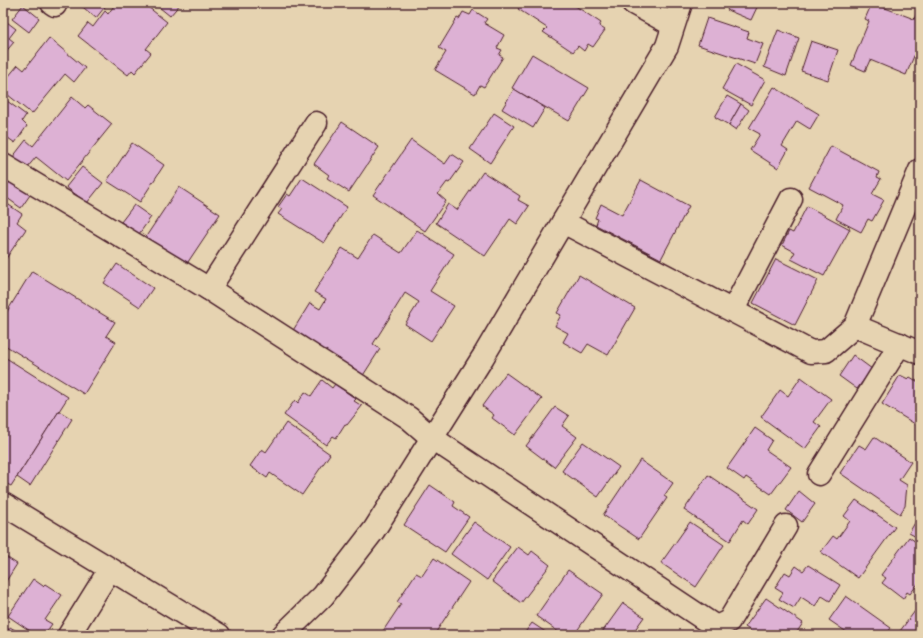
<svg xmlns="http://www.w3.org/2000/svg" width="923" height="638" font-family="'Playpen Sans',sans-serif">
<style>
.building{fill:#ddb1d4;stroke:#4a1f2b}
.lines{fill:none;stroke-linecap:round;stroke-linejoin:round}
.minor-casing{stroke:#4a1f2b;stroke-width:25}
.minor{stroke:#e6d3b1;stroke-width:22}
</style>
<rect width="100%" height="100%" fill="#e6d3b1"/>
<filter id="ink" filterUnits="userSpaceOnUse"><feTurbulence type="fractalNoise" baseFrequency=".025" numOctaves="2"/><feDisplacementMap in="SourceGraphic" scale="8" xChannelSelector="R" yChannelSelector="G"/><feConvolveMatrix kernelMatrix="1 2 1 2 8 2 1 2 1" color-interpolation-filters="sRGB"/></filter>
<g filter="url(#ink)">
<g class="building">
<polygon points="78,3 108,3 96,18"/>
<polygon points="116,3 143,3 167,22 146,49 151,53 135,73 132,70 128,75 78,36 88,23 93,27 105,11 108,14"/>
<polygon points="154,3 181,3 170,16"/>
<polygon points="522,3 571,3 601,23 599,26 605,30 593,47 588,44 584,51 578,46 573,52 543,32 547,28 518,9"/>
<polygon points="722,3 759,3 751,20 727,10 729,6"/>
<polygon points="872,3 914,19 917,13 920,14 920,50 917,49 906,75 870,60 865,71 851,65 869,21 865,19"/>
<polygon points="23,5 39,18 29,32 12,19"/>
<polygon points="473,10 487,19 484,23 504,35 497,48 502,50 499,55 503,57 484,87 480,85 475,94 435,70 446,52 439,48 457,18 459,19 463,12 470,15"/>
<polygon points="707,18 749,32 747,38 763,44 755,64 698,45"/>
<polygon points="3,19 16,29 9,38 14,42 3,55"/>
<polygon points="778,30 799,38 786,76 764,67"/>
<polygon points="49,38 85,68 74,82 65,74 32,114 3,91 3,73 8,77 18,65 24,70"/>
<polygon points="811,41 838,50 828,80 801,71"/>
<polygon points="532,54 589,88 569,121 512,88"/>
<polygon points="736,64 765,80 751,105 722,89"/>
<polygon points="774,87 819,114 810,129 797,121 782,146 788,150 778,168 750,150 760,134 749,128"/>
<polygon points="514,89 545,108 533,128 502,109"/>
<polygon points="727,96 741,104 729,125 715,117"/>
<polygon points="72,97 85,108 88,105 112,124 66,181 36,157 26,169 12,158 26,140 33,146"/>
<polygon points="3,98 26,115 22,121 27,126 15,143 4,135 3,137"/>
<polygon points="741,104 749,110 736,130 729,125"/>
<polygon points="494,113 514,126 490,163 470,149"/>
<polygon points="342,122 379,147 349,192 327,178 329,175 314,164"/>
<polygon points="411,140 445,164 452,154 464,162 449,183 447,182 438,194 446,201 425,231 373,195"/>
<polygon points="132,143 164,165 140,202 107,181"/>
<polygon points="831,146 879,172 877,177 881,179 872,194 884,200 872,221 868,219 861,232 836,219 843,205 809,187"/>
<polygon points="82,167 103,183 87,203 66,187"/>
<polygon points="483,172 520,196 518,200 529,206 517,224 510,219 485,256 436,223 448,204 457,210"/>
<polygon points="302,178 347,207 324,243 278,214 282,209 278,207 287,194 290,196"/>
<polygon points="641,180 689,206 661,259 596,225 598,219 595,218 601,204 622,215"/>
<polygon points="10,181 30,195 21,208 3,195 3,190"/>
<polygon points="179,187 220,214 186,265 145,238"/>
<polygon points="3,201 22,214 17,222 26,229 3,263"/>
<polygon points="134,205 151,217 139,234 121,222"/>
<polygon points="807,206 850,229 824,276 791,259 795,252 782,245 789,231 793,233"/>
<polygon points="417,230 454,254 430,291 454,306 431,341 405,324 419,302 405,293 373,344 380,349 362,377 292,332 310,303 320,309 326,299 314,292 342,248 358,258 373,235 401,253"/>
<polygon points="776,259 818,280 795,325 753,303"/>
<polygon points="117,264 153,288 140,307 104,283"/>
<polygon points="32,271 115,322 106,336 116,342 84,394 3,344 3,318"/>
<polygon points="579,275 635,308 608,355 588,344 582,353 563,342 568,333 555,326 561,315 557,313"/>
<polygon points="853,355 872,369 857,389 839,376"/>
<polygon points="3,356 68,397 11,486 3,482"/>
<polygon points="506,373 542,399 515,435 492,418 494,415 482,406"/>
<polygon points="900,375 908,379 910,377 920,383 920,427 882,404"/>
<polygon points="801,377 831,399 814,422 821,427 805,449 761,417 780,390 788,396"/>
<polygon points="322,380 332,388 335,384 356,399 354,401 362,406 347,425 345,424 336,438 333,436 326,445 284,415 295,400 298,403 305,392 311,396"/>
<polygon points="555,407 569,416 562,426 577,437 554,467 526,446"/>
<polygon points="59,411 72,419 30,486 17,477"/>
<polygon points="286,423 330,454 302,495 270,473 267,478 250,466 262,449 266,452"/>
<polygon points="755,428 772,440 766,450 791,467 771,494 746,477 744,480 727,468"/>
<polygon points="874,437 911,462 899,480 907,485 905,506 900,514 840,473 859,445 866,449"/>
<polygon points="583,442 619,467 598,497 562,471"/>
<polygon points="640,460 673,483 664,496 667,498 639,539 603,515"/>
<polygon points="708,475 758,509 748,524 743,520 730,541 684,510"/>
<polygon points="430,485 455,502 453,506 469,517 445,552 404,525"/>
<polygon points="799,491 815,504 802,522 786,510"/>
<polygon points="856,500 895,527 858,578 821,552 833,536 837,539 850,521 844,516"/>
<polygon points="920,514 920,539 909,533"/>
<polygon points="474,522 510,547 487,580 451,554"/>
<polygon points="690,522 724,545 696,587 661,563"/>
<polygon points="909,537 920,545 920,581 910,594 907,592 903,599 882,583 886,578 881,575"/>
<polygon points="518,547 529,555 532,551 550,565 521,603 492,581"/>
<polygon points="3,555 17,564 3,586"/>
<polygon points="434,558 469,582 434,635 373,635 376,631 381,634 401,604 397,602 416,573 422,576"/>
<polygon points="808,565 840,585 830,601 822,596 815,606 801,597 794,608 779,599 783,593 775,588 785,572 790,575 796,566 803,571"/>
<polygon points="568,570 603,594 574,635 563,635 536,616"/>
<polygon points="33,579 43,586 45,584 62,595 45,620 52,624 44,635 36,635 8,616"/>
<polygon points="846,596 891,628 886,635 851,635 829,620"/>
<polygon points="766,598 803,623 795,635 748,635 751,631 745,627"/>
<polygon points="623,603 644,617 634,631 638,634 637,635 600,635"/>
<polygon points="918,607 920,608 920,635 897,635"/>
<polygon points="532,623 550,635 523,635"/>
<polygon points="3,627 8,630 10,627 23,635 3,635"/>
</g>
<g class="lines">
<g class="minor-casing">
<g id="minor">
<polyline points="52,3 55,5 56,3"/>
<polyline points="633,3 673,25"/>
<polyline points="3,165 209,289 409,418 432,438 716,627 729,621 786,526"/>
<polyline points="563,222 811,352 826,351 855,326 920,170"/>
<polyline points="209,289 316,123"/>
<polyline points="733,310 791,199"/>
<polyline points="855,326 920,353"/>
<polyline points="819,474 900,344"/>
<polyline points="3,504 219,635"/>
<polyline points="69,635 110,569"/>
<polyline points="283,635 323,596 374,530 483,357 667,46 681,3"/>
</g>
</g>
<use href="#minor" class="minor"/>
</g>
</g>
<rect width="923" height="638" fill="none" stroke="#e6d3b1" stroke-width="16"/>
<rect x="8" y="8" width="907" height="622" fill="none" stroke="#4a1f2b" stroke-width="1.5" filter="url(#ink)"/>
</svg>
